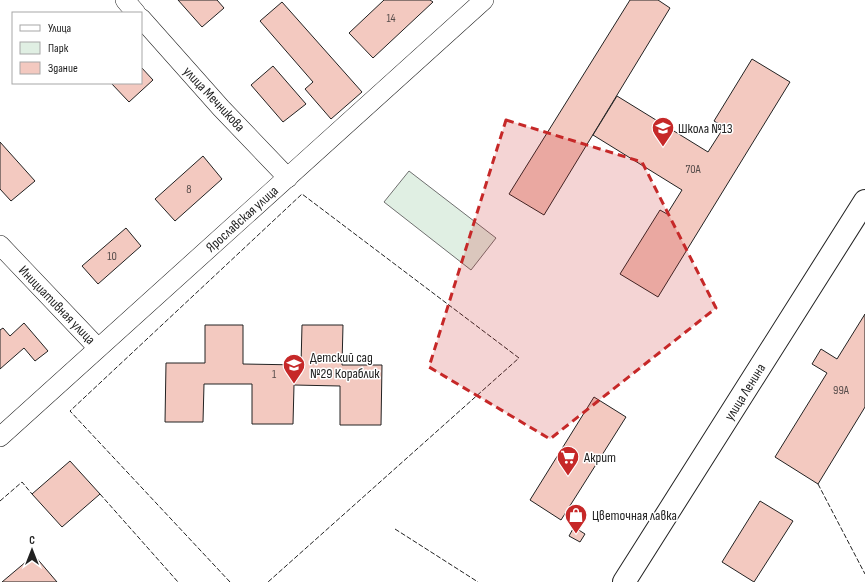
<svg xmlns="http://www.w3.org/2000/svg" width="865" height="582" font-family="'Sofia Sans Condensed',sans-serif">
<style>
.green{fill:#e0efe3;stroke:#6f6f6f}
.building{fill:#f3c9c0;stroke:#222}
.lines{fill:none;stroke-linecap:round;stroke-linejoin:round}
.street-casing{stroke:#222;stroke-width:20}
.secondary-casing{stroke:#222;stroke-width:24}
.street{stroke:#fff;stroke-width:19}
.secondary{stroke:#fff;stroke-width:22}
.fence{stroke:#222;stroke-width:1;stroke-dasharray:5 2;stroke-linecap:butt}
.marked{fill:#c62828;fill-opacity:0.2;stroke:#c62828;stroke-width:3;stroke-dasharray:8 5;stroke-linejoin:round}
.labels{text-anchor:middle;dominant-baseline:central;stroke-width:3;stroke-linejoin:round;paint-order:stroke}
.number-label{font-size:12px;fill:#564c4a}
.street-label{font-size:14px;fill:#222;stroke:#fff}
.poi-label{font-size:14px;fill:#222;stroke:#fff;text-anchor:start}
</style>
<rect width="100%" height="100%" fill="#fff"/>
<polygon class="green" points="409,171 496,238 471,270 384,202"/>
<g class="building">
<polygon points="178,0 217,0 224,8 202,27"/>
<polygon points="384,0 430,0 433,2 373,58 349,33"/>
<polygon points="630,0 658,0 670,8 544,215 509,194"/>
<polygon points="282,2 362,92 331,119 305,89 313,82 260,21"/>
<polygon points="752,59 790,82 658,297 620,274 660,210 667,214 682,190 593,135 617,96 708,152 724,127 714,121"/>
<polygon points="273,66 306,104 283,122 251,85"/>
<polygon points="141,67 153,80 129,102 111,83 141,83"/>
<polygon points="0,142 35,181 11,201 0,189"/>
<polygon points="203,156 222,179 175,221 155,199"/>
<polygon points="126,228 141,246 98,284 82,266"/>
<polygon points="865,314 865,407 818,484 775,457 827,373 812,364 821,349 837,359"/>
<polygon points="24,323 48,351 35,361 24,348 0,369 0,330 3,328 10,336"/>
<polygon points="205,325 243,325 243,364 301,365 302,325 343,325 342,365 382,365 381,425 340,425 340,386 294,385 293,424 252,424 252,384 204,384 203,422 165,422 166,363 205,363"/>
<polygon points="594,397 626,417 561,520 530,500"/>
<polygon points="70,461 100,494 62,527 32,494"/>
<polygon points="760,501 793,521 754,582 722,562"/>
<polygon points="574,527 585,534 580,542 569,536"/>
<polygon points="34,555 57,582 2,582"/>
</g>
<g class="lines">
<g class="street-casing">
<g id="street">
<polyline points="125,0 136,13"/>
<polyline points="141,18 221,108 288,178"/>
<polyline points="0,245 98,348"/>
<polyline points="0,437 484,0"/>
</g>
</g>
<g class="secondary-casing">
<polyline id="secondary" points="624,582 865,201"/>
</g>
<use href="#street" class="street"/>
<use href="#secondary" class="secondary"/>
<g class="fence">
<polyline points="818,484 865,574"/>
<polyline points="100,494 178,582"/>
<polyline points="0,501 22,482 32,494"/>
<polyline points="395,529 478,582"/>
<polyline points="230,582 70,411 302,194 519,358 268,582"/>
</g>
</g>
<path class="marked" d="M506 120 642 162 716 308 550 439 429 367Z"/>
<defs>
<g id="school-pin" transform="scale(1.15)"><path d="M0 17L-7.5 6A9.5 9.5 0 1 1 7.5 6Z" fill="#c62828" stroke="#fff"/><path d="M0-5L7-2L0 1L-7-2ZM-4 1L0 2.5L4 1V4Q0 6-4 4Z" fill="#fff"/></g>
<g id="supermarket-pin" transform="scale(1.15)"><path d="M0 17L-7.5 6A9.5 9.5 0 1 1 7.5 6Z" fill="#c62828" stroke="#fff"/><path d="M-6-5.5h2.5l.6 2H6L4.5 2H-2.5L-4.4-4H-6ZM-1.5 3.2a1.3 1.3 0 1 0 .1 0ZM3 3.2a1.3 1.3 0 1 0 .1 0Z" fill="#fff"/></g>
<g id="shop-pin" transform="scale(1.15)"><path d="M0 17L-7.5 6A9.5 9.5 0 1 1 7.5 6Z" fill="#c62828" stroke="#fff"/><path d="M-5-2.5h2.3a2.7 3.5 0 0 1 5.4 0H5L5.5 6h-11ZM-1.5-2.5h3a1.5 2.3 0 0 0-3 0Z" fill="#fff"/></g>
</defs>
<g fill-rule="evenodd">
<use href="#school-pin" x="663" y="128"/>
<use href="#school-pin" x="294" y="365"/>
<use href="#supermarket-pin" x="568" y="457"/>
<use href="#shop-pin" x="576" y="515"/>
</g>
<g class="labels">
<g class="number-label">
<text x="391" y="18">14</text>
<text x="693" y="169">70А</text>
<text x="189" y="189">8</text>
<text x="112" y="256">10</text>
<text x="274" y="374">1</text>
<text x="841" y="390">99А</text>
</g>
<g class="street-label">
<text transform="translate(214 99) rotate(47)">улица Мечникова</text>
<text transform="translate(242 219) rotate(-42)">Ярославская улица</text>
<text transform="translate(57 305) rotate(46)">Инициативная улица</text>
<text transform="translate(745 392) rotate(-58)">улица Ленина</text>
</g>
<g class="poi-label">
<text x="678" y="128">Школа №13</text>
<text x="310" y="357">Детский сад<tspan x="310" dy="16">№29 Кораблик</tspan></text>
<text x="584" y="457">Акрит</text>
<text x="592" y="515">Цветочная лавка</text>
</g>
</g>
<rect x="12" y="12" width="130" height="72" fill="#ffffff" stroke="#a7a7a7"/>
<rect x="20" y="25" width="20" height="6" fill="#ffffff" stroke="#a7a7a7"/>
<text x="48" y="32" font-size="12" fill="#222222">Улица</text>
<rect x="20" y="42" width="20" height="12" fill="#e0efe3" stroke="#a7a7a7"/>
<text x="48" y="52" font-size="12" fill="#222222">Парк</text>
<rect x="20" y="62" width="20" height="12" fill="#f3c9c0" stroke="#a7a7a7"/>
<text x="48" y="72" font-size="12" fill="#222222">Здание</text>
<g transform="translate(32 550)" stroke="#ffffff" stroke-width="3" paint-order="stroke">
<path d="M0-3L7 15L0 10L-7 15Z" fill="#222222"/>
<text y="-6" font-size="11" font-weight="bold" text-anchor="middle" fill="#222222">С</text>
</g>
</svg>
